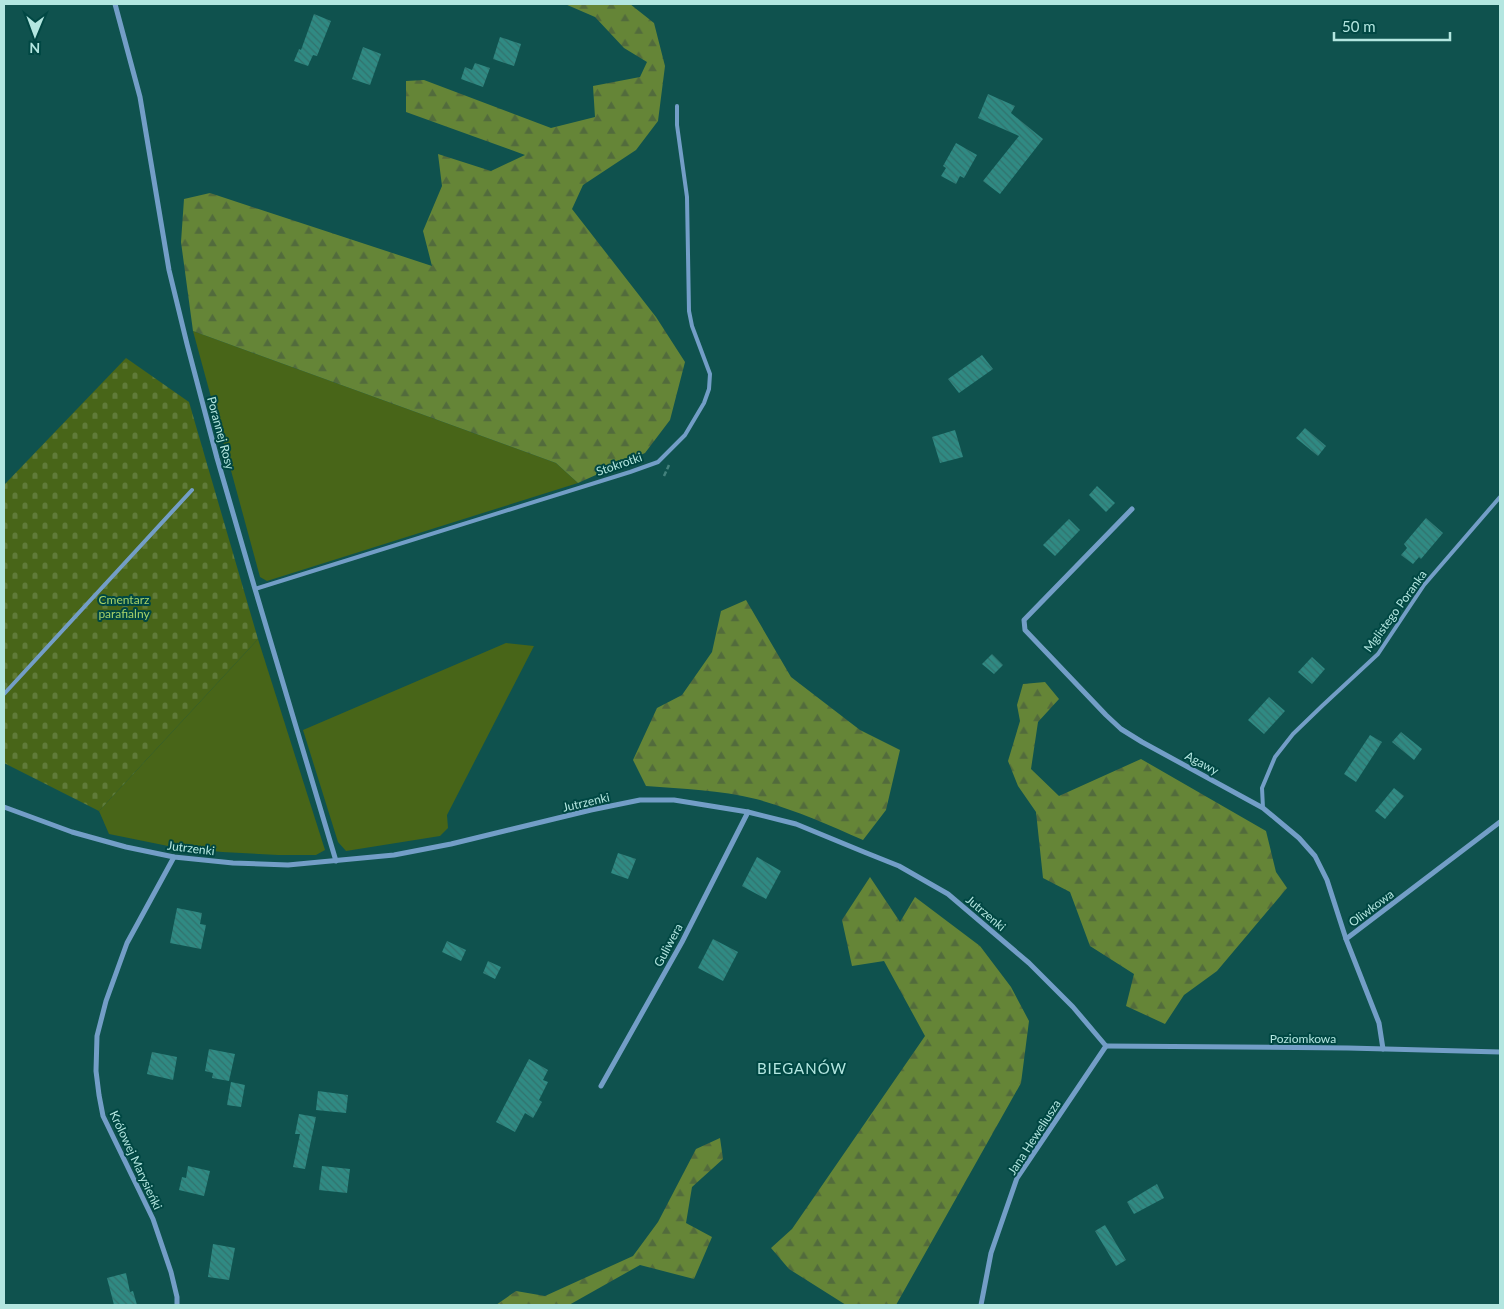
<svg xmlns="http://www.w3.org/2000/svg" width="1504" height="1309" font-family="Lato,sans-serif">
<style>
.green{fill:#486518}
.forest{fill:url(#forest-firs)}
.cemetery{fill:url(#cemetery-stones)}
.building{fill:url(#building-back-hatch)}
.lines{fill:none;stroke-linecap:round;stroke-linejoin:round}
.path{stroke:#43817c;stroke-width:2.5;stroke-dasharray:5 2.5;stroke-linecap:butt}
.service{stroke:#739ec7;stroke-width:4}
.minor{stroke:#739ec7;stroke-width:5}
.labels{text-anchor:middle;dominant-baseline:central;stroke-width:4;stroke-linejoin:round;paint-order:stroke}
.street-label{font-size:12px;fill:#b3e6e0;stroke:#004743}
.park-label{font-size:12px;fill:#a5d169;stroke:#004743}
.quarter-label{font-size:15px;letter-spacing:1px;fill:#b3e6e0;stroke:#004743}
</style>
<defs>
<pattern id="forest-firs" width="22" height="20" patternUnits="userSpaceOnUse" patternTransform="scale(1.25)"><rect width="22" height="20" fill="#658537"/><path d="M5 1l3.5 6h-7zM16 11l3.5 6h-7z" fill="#526b3c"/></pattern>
<pattern id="cemetery-stones" width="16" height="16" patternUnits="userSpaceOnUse" patternTransform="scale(1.25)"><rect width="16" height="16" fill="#486518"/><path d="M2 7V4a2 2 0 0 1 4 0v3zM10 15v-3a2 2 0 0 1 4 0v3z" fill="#607b39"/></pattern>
<pattern id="building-back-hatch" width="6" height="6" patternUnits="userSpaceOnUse" patternTransform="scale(1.25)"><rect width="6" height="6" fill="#308a83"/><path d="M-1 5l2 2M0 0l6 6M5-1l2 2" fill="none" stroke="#32726d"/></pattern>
</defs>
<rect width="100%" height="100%" fill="#0f524e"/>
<g class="green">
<polygon points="193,331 556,463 578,483 267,581 260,577"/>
<polygon points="258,639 325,850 316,855 278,855 222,852 168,846 109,834 99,811"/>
<polygon points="506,643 534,646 447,815 448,828 440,836 346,851 338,842 303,730"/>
</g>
<g class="forest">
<polygon points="565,4 630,4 654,23 665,66 658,121 636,150 583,185 572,209 656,317 685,362 670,420 645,453 578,483 556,463 193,331 181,242 184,199 210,193 432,266 423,231 442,186 438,154 491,171 525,155 406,112 406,81 424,80 551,128 595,117 593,86 640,77 647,62 624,48 595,17"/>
<path d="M746 600 791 677 860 730 900 750 886 810 863 840C829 825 793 809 756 799 720 790 683 789 646 786L633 760 657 708 682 695 712 652 721 611Z"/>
<polygon points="1045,682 1059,699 1038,722 1031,769 1059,796 1141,759 1266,831 1276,872 1287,888 1217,971 1184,995 1165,1024 1126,1006 1134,974 1090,946 1070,892 1043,878 1036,812 1018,786 1008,761 1020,721 1017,705 1023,684"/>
<polygon points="870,877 900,922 915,897 980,946 1011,987 1029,1021 1021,1083 896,1305 846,1305 789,1269 771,1248 792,1229 925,1036 884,961 852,966 842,920"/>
<polygon points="720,1138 723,1159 692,1187 686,1223 712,1237 694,1279 640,1265 569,1305 496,1305 516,1291 545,1296 633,1256 658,1222 696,1149"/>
</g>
<polygon class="cemetery" points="126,358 189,402 258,639 99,811 4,763 4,485"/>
<g class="building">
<polygon points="314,14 331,21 317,56 313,55 308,66 294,61 299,49 301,50"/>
<polygon points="500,37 521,44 514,66 493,59"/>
<polygon points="363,47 381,54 370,85 352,79"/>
<polygon points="475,63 490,68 483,87 461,79 465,67 472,70"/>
<polygon points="988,94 1015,106 1011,113 1043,139 1000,194 983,181 1019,136 978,118"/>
<polygon points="956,143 977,155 964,178 960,176 956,184 941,176 946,168 943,166"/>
<polygon points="982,355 993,369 959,393 948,379"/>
<polygon points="1305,428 1326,446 1318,456 1296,438"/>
<polygon points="955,430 963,457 940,463 932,437"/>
<polygon points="1097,486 1115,503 1106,512 1089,495"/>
<polygon points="1426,518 1443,533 1421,559 1419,557 1413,564 1401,555 1407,548 1404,544"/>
<polygon points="1069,519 1080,530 1055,556 1043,545"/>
<polygon points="992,654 1003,665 994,674 982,664"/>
<polygon points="1312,657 1325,669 1312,684 1298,672"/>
<polygon points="1269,697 1285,711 1264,734 1248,720"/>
<polygon points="1401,732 1422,749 1414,760 1392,742"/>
<polygon points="1370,735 1382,742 1356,782 1344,774"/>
<polygon points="1394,788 1404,796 1385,819 1375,811"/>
<polygon points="618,853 636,859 628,879 611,873"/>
<polygon points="757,857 781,871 766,899 742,886"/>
<polygon points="177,908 202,913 200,924 206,925 201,949 170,943"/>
<polygon points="713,939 738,952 723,981 698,968"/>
<polygon points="447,941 466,950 461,961 442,952"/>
<polygon points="488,961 501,967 495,979 483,973"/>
<polygon points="209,1049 235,1054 229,1081 212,1078 213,1073 205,1071"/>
<polygon points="152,1052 177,1057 173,1080 147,1074"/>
<polygon points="529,1059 548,1070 543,1080 548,1082 539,1100 542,1102 533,1118 525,1113 515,1132 496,1122"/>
<polygon points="231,1082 245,1085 241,1107 227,1105"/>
<polygon points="318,1091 348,1095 346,1113 316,1110"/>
<polygon points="299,1114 316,1117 305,1169 293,1167 300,1134 295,1134"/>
<polygon points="188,1166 210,1171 204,1196 179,1190 182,1177 186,1178"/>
<polygon points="322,1166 350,1169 347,1193 319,1190"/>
<polygon points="1157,1184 1164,1198 1134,1214 1127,1202"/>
<polygon points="1105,1225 1126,1260 1116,1266 1095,1231"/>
<polygon points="213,1244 235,1248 229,1280 208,1277"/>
<polygon points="126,1273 130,1292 133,1291 137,1305 114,1305 107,1278"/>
</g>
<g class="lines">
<polyline class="path" points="664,476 669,465"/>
<g class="service">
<polyline points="255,589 630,472 658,462 685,435 704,403 709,389 710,374 692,326 689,311 687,197 677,125 677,106"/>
<polyline points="4,694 192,490"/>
<polyline points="1263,808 1262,788 1275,757 1293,734 1322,706 1378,654 1424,585 1500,497"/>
</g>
<g class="minor">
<polyline points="115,4 140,97 169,270 187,344 217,458 255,589 336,861"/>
<polyline points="1132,509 1024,620 1025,630 1106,715 1121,729 1142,742 1263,808 1299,838 1315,856 1327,880 1346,939"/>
<polyline points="4,807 72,832 126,847 174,857 233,863 288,865 394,855 451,844 591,810 640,800 674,800 748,812 796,824 864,852 899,866 948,894 1029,963 1073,1007 1106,1046"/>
<polyline points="174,857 127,943 106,1001 97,1036 96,1071 99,1095 103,1116 153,1219 171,1272 177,1297 177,1305"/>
<polyline points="1106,1046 1348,1048 1500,1052"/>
<polyline points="1383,1049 1379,1023 1346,939 1500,822"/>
<polyline points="601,1086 682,942 748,812"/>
<polyline points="981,1305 991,1253 1017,1178 1106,1046"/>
</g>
</g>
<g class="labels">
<g class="street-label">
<text transform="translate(221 433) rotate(75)">Porannej Rosy</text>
<text transform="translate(619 464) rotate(-19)">Stokrotki</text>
<text transform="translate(1395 611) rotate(-54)">Mglistego Poranka</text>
<text transform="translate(1202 763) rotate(28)">Agawy</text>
<text transform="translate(586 802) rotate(-13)">Jutrzenki</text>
<text transform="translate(191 848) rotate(7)">Jutrzenki</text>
<text transform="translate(1371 908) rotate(-37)">Oliwkowa</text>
<text transform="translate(986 913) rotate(40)">Jutrzenki</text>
<text transform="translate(668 945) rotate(-62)">Guliwera</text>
<text x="1303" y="1038">Poziomkowa</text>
<text transform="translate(1034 1137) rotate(-57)">Jana Heweliusza</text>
<text transform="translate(136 1160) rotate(65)">Królowej Marysieńki</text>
</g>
<g class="park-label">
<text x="124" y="599">Cmentarz<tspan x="124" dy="14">parafialny</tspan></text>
</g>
<g class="quarter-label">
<text x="802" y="1068">BIEGANÓW</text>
</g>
</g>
<rect width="1504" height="1309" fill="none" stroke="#b3e6e0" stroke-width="10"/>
<g transform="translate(35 35) rotate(181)" stroke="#004743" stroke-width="4" paint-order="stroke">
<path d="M0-4L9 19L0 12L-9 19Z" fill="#b3e6e0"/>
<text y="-8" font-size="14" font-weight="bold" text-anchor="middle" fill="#b3e6e0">N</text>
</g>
<path d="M1334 32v8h116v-8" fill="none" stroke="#b3e6e0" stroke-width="2.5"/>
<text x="1342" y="32" font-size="15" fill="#b3e6e0" stroke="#004743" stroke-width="4" paint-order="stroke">50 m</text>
</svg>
